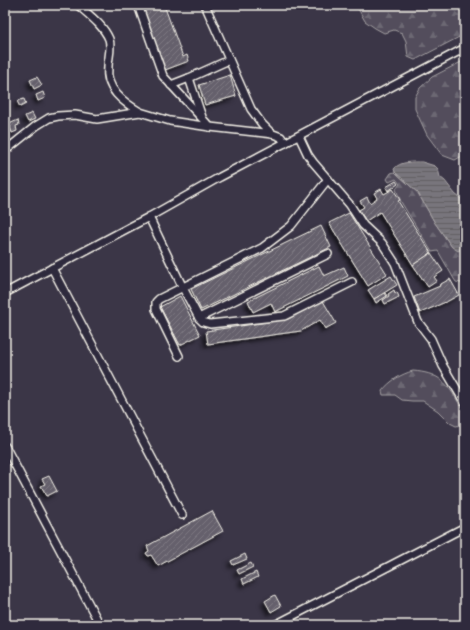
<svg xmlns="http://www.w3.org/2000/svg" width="470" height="630" font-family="'Playpen Sans',sans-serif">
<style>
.forest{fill:url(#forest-firs);stroke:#a4a0a2}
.water{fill:url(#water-rules);stroke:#aaa6a7}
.building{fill:url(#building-hatch);stroke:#f4f1e8;filter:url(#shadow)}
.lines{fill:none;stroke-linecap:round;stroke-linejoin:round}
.lane-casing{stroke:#f4f1e8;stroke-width:10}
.lane{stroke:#2f2a3d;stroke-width:7}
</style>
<defs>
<pattern id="forest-firs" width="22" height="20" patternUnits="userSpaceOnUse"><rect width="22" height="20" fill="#534e5c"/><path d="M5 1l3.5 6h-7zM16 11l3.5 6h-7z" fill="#6c6873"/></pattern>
<pattern id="water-rules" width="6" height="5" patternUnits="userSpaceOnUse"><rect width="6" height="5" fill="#78747b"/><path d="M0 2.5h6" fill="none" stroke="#636063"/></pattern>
<pattern id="building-hatch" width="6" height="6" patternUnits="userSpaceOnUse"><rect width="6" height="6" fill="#65616c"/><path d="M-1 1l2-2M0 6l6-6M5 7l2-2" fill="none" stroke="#7c7881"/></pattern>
<filter id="shadow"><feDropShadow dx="-3.5" dy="3.5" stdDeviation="2" flood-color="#0009"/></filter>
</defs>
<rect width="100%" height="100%" fill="#3b3647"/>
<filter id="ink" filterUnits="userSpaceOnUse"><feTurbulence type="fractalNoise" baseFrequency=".025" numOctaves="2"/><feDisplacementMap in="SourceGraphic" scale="8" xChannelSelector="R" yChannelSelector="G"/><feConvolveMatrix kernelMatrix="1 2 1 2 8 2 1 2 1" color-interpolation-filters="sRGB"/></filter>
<g filter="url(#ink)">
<g class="forest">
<polygon points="356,5 465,5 465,34 415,60 408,57 406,41 402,33 394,30 384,33 375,28 365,21"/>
<polygon points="465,60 465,151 462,156 455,160 442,155 427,135 415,109 415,97 420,88 432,77"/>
<polygon points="395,172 418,193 435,223 452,247 463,249 465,247 465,284 456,282 454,279 438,251 432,252 401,202 396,189 400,184 396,179 389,182 387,179 391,173"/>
<path d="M413 371C437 373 445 380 457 400 461 407 465 412 465 420L461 425 456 426 450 423 438 411 423 401H412L402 400 395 395H383L382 391C390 381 401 374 413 371Z"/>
</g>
<path class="water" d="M422 162 435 166 438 169 440 177 445 181 455 194 465 202V247L458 251 452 247 435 223 418 193 395 172 394 169C400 161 413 162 422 162Z"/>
<g class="building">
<polygon points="142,5 164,5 183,57 187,55 189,61 165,70"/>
<polygon points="230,75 236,96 205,105 199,85"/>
<polygon points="37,77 42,85 34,89 30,80"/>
<polygon points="43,92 45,98 38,101 36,95"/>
<polygon points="24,99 26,104 20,107 17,101"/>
<polygon points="32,113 35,119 28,122 25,116"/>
<polygon points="18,120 19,125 16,126 17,131 12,133 9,124"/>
<polygon points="396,181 398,184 388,191 386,187"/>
<polygon points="381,189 384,194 393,189 400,200 398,201 431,253 413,265 380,212 366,221 359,210 364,207 360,201 367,197 370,203 377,198 374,193"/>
<polygon points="349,213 387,274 368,286 329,223"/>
<polygon points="321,226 331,247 201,310 191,289"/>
<polygon points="431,253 443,271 434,277 437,281 428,287 413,265"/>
<polygon points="319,266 324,276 344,267 348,276 275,312 271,303 253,312 248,301"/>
<polygon points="391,276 397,285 374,299 368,290"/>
<polygon points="450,279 459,295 448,301 420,313 414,297 440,286 439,285"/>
<polygon points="394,290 395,293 397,292 399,297 385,304 383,300 389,296 388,294"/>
<polygon points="385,293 387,296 376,303 374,299"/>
<polygon points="180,296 200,335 180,345 160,307"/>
<polygon points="323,301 336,323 325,329 320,320 301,331 208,344 206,331 288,319"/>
<polygon points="49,476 57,491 47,496 41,486 45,484 42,479"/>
<polygon points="212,511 223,531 158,566 151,555 148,556 146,553 149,551 147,546"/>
<polygon points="245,554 247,559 233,565 231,561"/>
<polygon points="251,563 253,567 239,574 237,570"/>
<polygon points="256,572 258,577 244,584 242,579"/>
<polygon points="275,595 281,606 271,612 265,601"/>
</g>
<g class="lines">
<g class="lane-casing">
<g id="lane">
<path d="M78 5C89 15 103 25 109 39 112 48 108 58 108 67 105 89 123 102 140 112"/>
<polyline points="138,5 163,76 210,127 273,134 281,137 285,143"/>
<polyline points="205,5 251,109 262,124 272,134"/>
<polyline points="171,85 189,78"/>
<polyline points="202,117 189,78 229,60"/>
<polyline points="299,136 308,155 313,162 350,205 363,225 382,243 395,263 418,322 431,339 443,366 465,403"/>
<polyline points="5,151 36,126 49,118 58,116 75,115 97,119 140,112 170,121 210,127"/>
<polyline points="149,217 183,288 199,318 203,322 210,324 284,316 352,282"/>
<polyline points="52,268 182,515"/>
<polyline points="5,293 149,217 220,177 465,48"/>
<polyline points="199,318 328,254"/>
<polyline points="179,356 156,309 156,302 159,299 262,248 291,226 328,179"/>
<polyline points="5,446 100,625"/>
<polyline points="275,625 465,527"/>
</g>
</g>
<use href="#lane" class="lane"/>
</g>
</g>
<rect width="470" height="630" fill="none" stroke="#2f2a3d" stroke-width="20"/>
<rect x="10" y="10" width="450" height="610" fill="none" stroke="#f4f1e8" stroke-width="1.5" filter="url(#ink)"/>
</svg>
